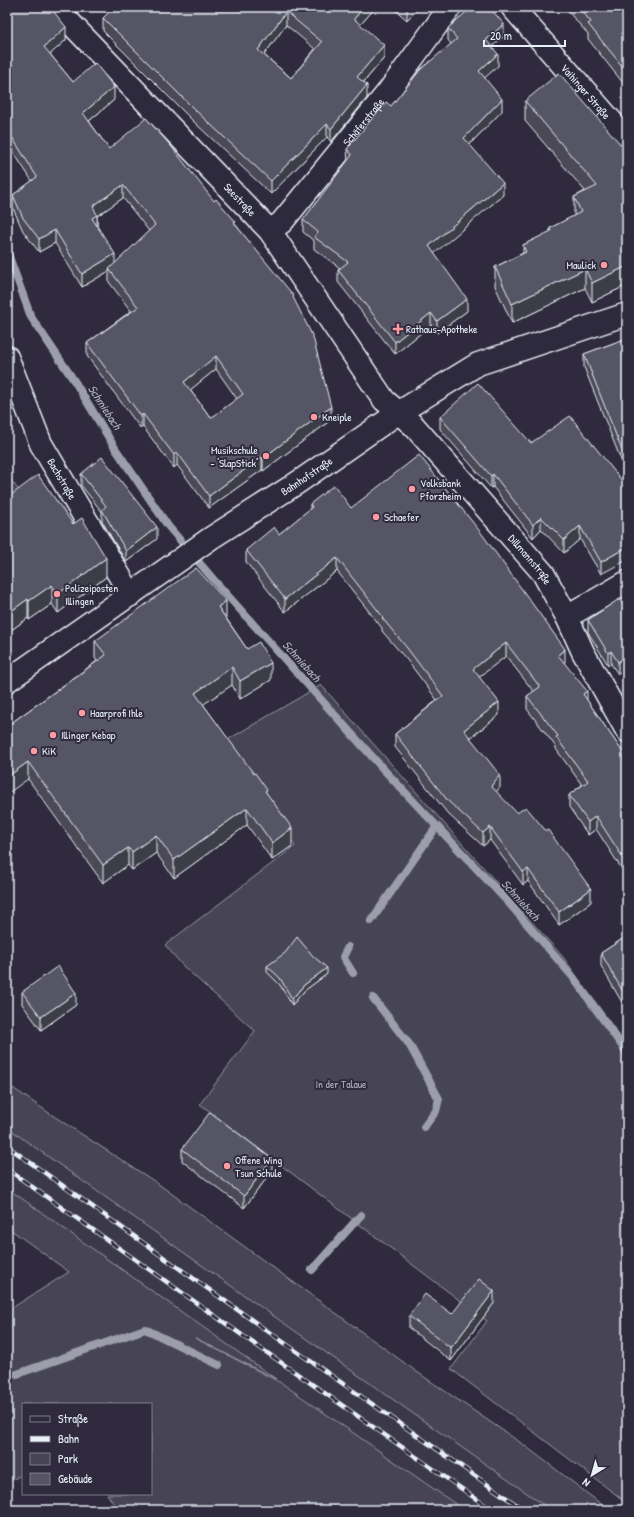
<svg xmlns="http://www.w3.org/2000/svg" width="634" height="1517" font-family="'Patrick Hand',sans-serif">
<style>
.built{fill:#3b3749}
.green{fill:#464455;stroke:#979aa6}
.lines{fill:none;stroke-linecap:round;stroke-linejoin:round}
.stream{stroke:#9c9fab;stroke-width:8}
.minor-casing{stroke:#e8f1f8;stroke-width:25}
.tertiary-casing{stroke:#e8f1f8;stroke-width:25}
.minor{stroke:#2f2a3d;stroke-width:22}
.tertiary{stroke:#2f2a3d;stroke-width:22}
.rail-casing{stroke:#e8f1f8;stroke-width:4.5}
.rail{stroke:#2f2a3d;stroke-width:3;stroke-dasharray:9;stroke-linecap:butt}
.wall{fill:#4b4957;stroke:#e8f1f8;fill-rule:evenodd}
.shaded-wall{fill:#3d3c47;stroke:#e8f1f8}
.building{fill:#575565;stroke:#e8f1f8;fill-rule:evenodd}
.poi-dot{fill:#ff9aa2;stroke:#2f2a3d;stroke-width:1.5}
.labels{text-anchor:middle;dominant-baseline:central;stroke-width:4;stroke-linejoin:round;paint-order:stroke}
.street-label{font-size:11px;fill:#e8f1f8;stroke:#2f2a3d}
.poi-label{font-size:11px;fill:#e8f1f8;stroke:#2f2a3d;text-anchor:start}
.park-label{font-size:11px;fill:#afb4bf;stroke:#2f2a3d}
.water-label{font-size:12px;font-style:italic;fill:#afb4be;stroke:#2f2a3d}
</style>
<rect width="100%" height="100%" fill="#2f2a3d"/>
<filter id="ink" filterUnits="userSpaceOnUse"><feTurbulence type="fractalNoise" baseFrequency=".025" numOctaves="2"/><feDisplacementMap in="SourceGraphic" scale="8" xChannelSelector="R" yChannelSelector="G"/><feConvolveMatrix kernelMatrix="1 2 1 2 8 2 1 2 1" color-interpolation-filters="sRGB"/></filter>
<g filter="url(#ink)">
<polygon class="built" points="7,1127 275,1317 551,1510 464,1510 276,1379 7,1188"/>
<g class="green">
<polygon points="7,475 21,493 7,504"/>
<polygon points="321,685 563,957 627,1046 627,1503 451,1369 487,1321 200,1104 255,1031 183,966 165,945 295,846 227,740"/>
<polygon points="7,1084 52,1115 157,1183 417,1372 524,1445 609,1510 551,1510 275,1317 26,1141 7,1127"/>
<polygon points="7,1188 276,1379 195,1338 283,1384 464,1510 118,1510 107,1494 151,1494 151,1404 23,1404 23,1474 10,1481 7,1476 7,1311 69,1272 7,1227"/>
</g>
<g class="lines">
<g class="stream">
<polyline points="7,251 31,317 75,382 115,448 168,526 219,586 385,771 507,901 573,977 627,1053"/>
<polyline points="371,921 437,826"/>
<polyline points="348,947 343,957 353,973"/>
<polyline points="373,998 409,1044 439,1099 436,1111 424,1127"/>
<polyline points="312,1270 361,1215"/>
<polyline points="17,1374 145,1329 219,1365"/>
</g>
<g class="minor-casing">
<g id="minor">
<path id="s1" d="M55 7 270 231 384 400 414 426 543 573 567 617 583 652 627 731"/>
<path id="s2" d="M270 231 282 222 388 92 450 7"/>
<path id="s3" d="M7 357 41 444 131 595"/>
<polyline points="567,617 627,582"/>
</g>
</g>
<g class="tertiary-casing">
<g id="tertiary">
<path id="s4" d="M512 7 627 139"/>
<path id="s5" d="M7 681 211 538 297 483 398 413 478 364 627 314"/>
</g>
</g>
<use href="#minor" class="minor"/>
<use href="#tertiary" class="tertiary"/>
<g class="rail-casing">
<g id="rail">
<polyline points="7,1146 266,1330 524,1510"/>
<polyline points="7,1169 256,1345 492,1510"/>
</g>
</g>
<use href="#rail" class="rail"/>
</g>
<g class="wall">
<path d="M7 7 66 40 50 54 73 82 114 100 89 121 109 149 214 201 236 225 294 301 331 420 263 471 262 470 209 508 177 465 174 468 143 427 141 429 87 356V343L131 311 109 282V271L82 287 55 243 39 252 23 231 13 208V195L32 181 7 142ZM123 198 149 231 115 264 97 226V216ZM216 369 237 399 211 418 190 390Z"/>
<path d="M376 7 360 25 384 58 364 82 367 98 331 142 327 137 271 194 194 122 103 31V18ZM286 25 315 49 291 78 264 55Z"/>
<polygon points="392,7 419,7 407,20"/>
<polygon points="564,7 624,7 627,12 627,88 588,39 588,34"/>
<polygon points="448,28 504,36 492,46 498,66 484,78 502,111 469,145 503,195 434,253 467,311 437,333 431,325 395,354 338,282 338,270 340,268 314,249 314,241 303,232 303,220 348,162 347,149 391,106 451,44 448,40"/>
<polygon points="525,101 627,152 627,285 592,302 585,288 512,323 495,286 495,267 523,253 523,245 550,232 550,228 574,216 574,197 585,191 525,121"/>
<polygon points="627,338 627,475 584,367 584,354"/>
<polygon points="440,417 531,443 627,487 601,574 580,539 564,553 541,529 533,538 493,487 491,488 440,429"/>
<polygon points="81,474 157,539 126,562 102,521 102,512 81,485"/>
<polygon points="7,498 106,577 58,613 52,604 29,620 28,618 7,633"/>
<polygon points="310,504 351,508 565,662 564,663 587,700 624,754 625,755 627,753 627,877 596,829 588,835 569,807 569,795 582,785 556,749 556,747 527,709 527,696 534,692 506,656 479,677 499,715 470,738 500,787 496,792 591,902 559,925 528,881 523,885 490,840 483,846 448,814 395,747 395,734 437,700 407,660 382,631 382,628 337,571 285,612 246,562 246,550 279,534 310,509"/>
<polygon points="627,605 627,669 618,674 611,664 608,665 588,632 588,620 624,606"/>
<polygon points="226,618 247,649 271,680 240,699 232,685 203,704 267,794 292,846 272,860 247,825 174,878 156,853 132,870 128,865 103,883 28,779 7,726 97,661 95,658 95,641"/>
<polygon points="627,936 627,1011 601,966 601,953"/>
<polygon points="267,966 327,974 304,991 292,1005 280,985 267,972"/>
<polygon points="22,992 76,1005 41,1030 22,1004"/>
<polygon points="182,1149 272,1171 244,1208 182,1161"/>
<polygon points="494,1303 451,1361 409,1328 409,1316 452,1314"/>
</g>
<g class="shaded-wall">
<polygon points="364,7 376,7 354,32 354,19"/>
<polygon points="407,7 419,7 407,20"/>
<polygon points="286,12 286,25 258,63 258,50"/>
<polygon points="504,24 504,36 486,52 486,40"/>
<polygon points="66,27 66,40 44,60 44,47"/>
<polygon points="384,45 384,58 357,90 357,77"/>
<polygon points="498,54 498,66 479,83 479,71"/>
<polygon points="367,85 367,98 331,142 331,129"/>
<polygon points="114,87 114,100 83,126 83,113"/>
<polygon points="502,99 502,111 464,150 464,138"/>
<polygon points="327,124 327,137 271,194 271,181"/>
<polygon points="503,183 503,195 429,258 429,246"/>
<polygon points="123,185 123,198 97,216 97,228 92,231 93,206"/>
<polygon points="55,230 55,243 39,252 39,239"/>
<polygon points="115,254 115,267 109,269 109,271 82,287 82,274"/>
<polygon points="627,266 627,285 592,302 592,283"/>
<polygon points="585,269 585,288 512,323 512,304"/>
<polygon points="467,299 467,311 437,333 437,321"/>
<polygon points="431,313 431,325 395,354 395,342"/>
<polygon points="216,356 216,369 184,395 184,382"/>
<polygon points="331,407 331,420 263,471 263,458"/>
<polygon points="143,414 143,427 141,429 141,416"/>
<polygon points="177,452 177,465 174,468 174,455"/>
<polygon points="262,457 262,470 209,508 209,496"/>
<polygon points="493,474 493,487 491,488 491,476"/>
<polygon points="541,517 541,529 533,538 533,525"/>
<polygon points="580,526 580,539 564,553 564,540"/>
<polygon points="157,527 157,539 126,562 126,551"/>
<polygon points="627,547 627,560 601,574 601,562"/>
<polygon points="106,558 106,577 58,613 58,594"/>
<polygon points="337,558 337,571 285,612 285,599"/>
<polygon points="52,585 52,604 29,620 29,601"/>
<polygon points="28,599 28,618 7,633 7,614"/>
<polygon points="226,601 226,619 218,607"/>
<polygon points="506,643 506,656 473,682 473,669"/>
<polygon points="565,649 565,662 558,667 558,655"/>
<polygon points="611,651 611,664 608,665 608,653"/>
<polygon points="627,656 627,669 618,674 618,662"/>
<polygon points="271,663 271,680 240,699 240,681"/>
<polygon points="232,667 232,685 195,710 195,693"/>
<polygon points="587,691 587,704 583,694"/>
<polygon points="499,702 499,715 464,743 464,730"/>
<polygon points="28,762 28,779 7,794 7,777"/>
<polygon points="500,775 500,787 491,799 491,786"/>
<polygon points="247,808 247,825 174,878 174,860"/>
<polygon points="596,816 596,829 588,835 588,822"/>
<polygon points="490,827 490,840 483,846 483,833"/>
<polygon points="292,828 292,846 272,860 272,843"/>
<polygon points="156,835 156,853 132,870 132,852"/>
<polygon points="128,848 128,865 103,883 103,865"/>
<polygon points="528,869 528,881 523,885 523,872"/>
<polygon points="591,889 591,902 559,925 559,912"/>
<polygon points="327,968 327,974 304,991 292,1005 292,999 304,985"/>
<polygon points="76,993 76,1005 41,1030 41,1017"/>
<polygon points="272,1159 272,1171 244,1208 244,1196"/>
<polygon points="494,1291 494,1303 451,1361 451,1348"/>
</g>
<g class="building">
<path d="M7 7H50L66 27 44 47 73 82 95 63 114 87 83 113 109 149 146 118 171 146 214 201 216 199 236 222 234 223 294 296 293 297 313 337 331 407 263 458 262 457 209 496 177 452 174 455 143 414 141 416 87 343 138 307 109 269 155 225 123 185 93 206 97 215 92 218 115 254 82 274 55 230 39 239 23 218 13 195 37 177 7 129ZM216 356 243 394 211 418 184 382Z"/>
<path d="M114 7H364L354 19 384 45 357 77 367 85 331 129 327 124 271 181 194 109 103 18ZM286 12 322 42 291 78 258 50Z"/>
<polygon points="472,7 489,7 504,24 486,40 498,54 479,71 502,99 464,138 503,183 429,246 467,299 437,321 431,313 395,342 338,270 348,262 314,237 318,232 303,220 352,155 347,149 386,102 391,106 421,69 457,39 448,28"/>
<polygon points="578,7 623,7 627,12 627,72 588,24 591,22"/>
<polygon points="559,73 627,152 627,266 592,283 585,269 512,304 495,267 526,252 523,245 551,231 550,228 581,212 574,197 597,186 525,101"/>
<polygon points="627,338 627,463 584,354"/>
<polygon points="478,383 531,443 570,416 627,487 627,547 601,562 580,526 564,540 541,517 533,525 493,474 491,476 440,417"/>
<polygon points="419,455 482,534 565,649 558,655 587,691 583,694 624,754 625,755 627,753 627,864 596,816 588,822 569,795 588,781 556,737 558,736 527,696 540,687 506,643 473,669 499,702 464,730 500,775 491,786 517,813 526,807 546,831 548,830 591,889 559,912 528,869 523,872 490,827 483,833 448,801 395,734 443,696 407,648 382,618 383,617 337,558 285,599 246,550 274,527 279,534 312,507 310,504 334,485 351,508"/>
<polygon points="102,457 157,527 126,551 102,510 106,506 81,474"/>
<polygon points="38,475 73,524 82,518 106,558 58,594 52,585 29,601 28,599 7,614 7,498"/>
<polygon points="196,568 226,601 218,607 247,649 259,642 271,663 240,681 232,667 195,693 254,774 255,773 267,790 265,791 292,828 272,843 247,808 174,860 156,835 132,852 128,848 103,865 28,762 7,777 7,726 106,655 95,641"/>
<polygon points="619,599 624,606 627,605 627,656 618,662 611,651 608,653 588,620"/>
<polygon points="627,936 627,999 601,953"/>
<polygon points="297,937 313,956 327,968 304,985 292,999 280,978 267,966 285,953"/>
<polygon points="58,966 76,993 41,1017 22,992"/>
<polygon points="210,1112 272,1159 244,1196 182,1149"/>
<polygon points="479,1279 494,1291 451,1348 409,1316 425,1294 452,1314"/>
</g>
</g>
<g class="poi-dot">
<circle cx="604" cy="265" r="4"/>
<path d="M396 323h4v4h4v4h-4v4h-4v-4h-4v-4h4z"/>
<circle cx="314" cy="417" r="4"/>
<circle cx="266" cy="456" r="4"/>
<circle cx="412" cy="489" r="4"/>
<circle cx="376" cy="517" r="4"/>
<circle cx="57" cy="594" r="4"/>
<circle cx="82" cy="713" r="4"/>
<circle cx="53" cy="735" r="4"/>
<circle cx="34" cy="751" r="4"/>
<circle cx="227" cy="1166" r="4"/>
</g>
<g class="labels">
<g class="street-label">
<text stroke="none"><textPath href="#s4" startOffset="112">Vaihinger Straße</textPath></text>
<text stroke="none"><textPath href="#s2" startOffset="144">Schäferstraße</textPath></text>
<text stroke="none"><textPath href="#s1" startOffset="267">Seestraße</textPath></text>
<text stroke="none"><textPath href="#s5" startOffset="363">Bahnhofstraße</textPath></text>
<text stroke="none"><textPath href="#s3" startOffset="134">Bachstraße</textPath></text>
<text stroke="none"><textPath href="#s1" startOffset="731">Dillmannstraße</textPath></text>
</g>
<g class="poi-label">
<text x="596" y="265" text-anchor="end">Maulick</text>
<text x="406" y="329">Rathaus-Apotheke</text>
<text x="322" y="417">Kneiple</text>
<text x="258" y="450" text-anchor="end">Musikschule<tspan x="258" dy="13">- 'SlapStick'</tspan></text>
<text x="420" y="483">Volksbank<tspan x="420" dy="13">Pforzheim</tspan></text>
<text x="384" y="517">Schaefer</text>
<text x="65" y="588">Polizeiposten<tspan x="65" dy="13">Illingen</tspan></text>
<text x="90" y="713">Haarprofi Ihle</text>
<text x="61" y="735">Illinger Kebap</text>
<text x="42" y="751">KiK</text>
<text x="235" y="1160">Offene Wing<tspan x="235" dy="13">Tsun Schule</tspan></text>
</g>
<g class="park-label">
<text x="341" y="1084">In der Talaue</text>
</g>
<g class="water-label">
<text transform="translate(105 407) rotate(57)">Schmiebach</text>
<text transform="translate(302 661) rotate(48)">Schmiebach</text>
<text transform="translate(521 900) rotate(48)">Schmiebach</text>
</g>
</g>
<rect width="634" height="1517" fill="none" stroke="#2f2a3d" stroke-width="24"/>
<rect x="12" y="12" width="610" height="1493" fill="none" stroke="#e8f1f8" stroke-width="1.5" filter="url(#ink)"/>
<rect x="22" y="1403" width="130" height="92" fill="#2f2a3d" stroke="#797a88"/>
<rect x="30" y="1416" width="20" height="6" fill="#2f2a3d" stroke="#797a88"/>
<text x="58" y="1423" font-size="12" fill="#e8f1f8">Straße</text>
<rect x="30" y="1436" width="20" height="6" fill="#e8f1f8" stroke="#797a88"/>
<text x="58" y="1443" font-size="12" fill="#e8f1f8">Bahn</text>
<rect x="30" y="1453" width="20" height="12" fill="#464455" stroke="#797a88"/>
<text x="58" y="1463" font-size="12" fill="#e8f1f8">Park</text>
<rect x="30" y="1473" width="20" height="12" fill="#575565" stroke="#797a88"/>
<text x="58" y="1483" font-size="12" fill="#e8f1f8">Gebäude</text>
<g transform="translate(592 1475) rotate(217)" stroke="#2f2a3d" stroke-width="3" paint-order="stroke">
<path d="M0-3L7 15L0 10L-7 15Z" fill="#e8f1f8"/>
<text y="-6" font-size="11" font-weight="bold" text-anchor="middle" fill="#e8f1f8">N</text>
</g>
<path d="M484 40v6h81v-6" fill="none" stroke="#e8f1f8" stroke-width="2"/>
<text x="490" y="40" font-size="12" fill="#e8f1f8" stroke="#2f2a3d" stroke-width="3" paint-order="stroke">20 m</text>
</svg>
